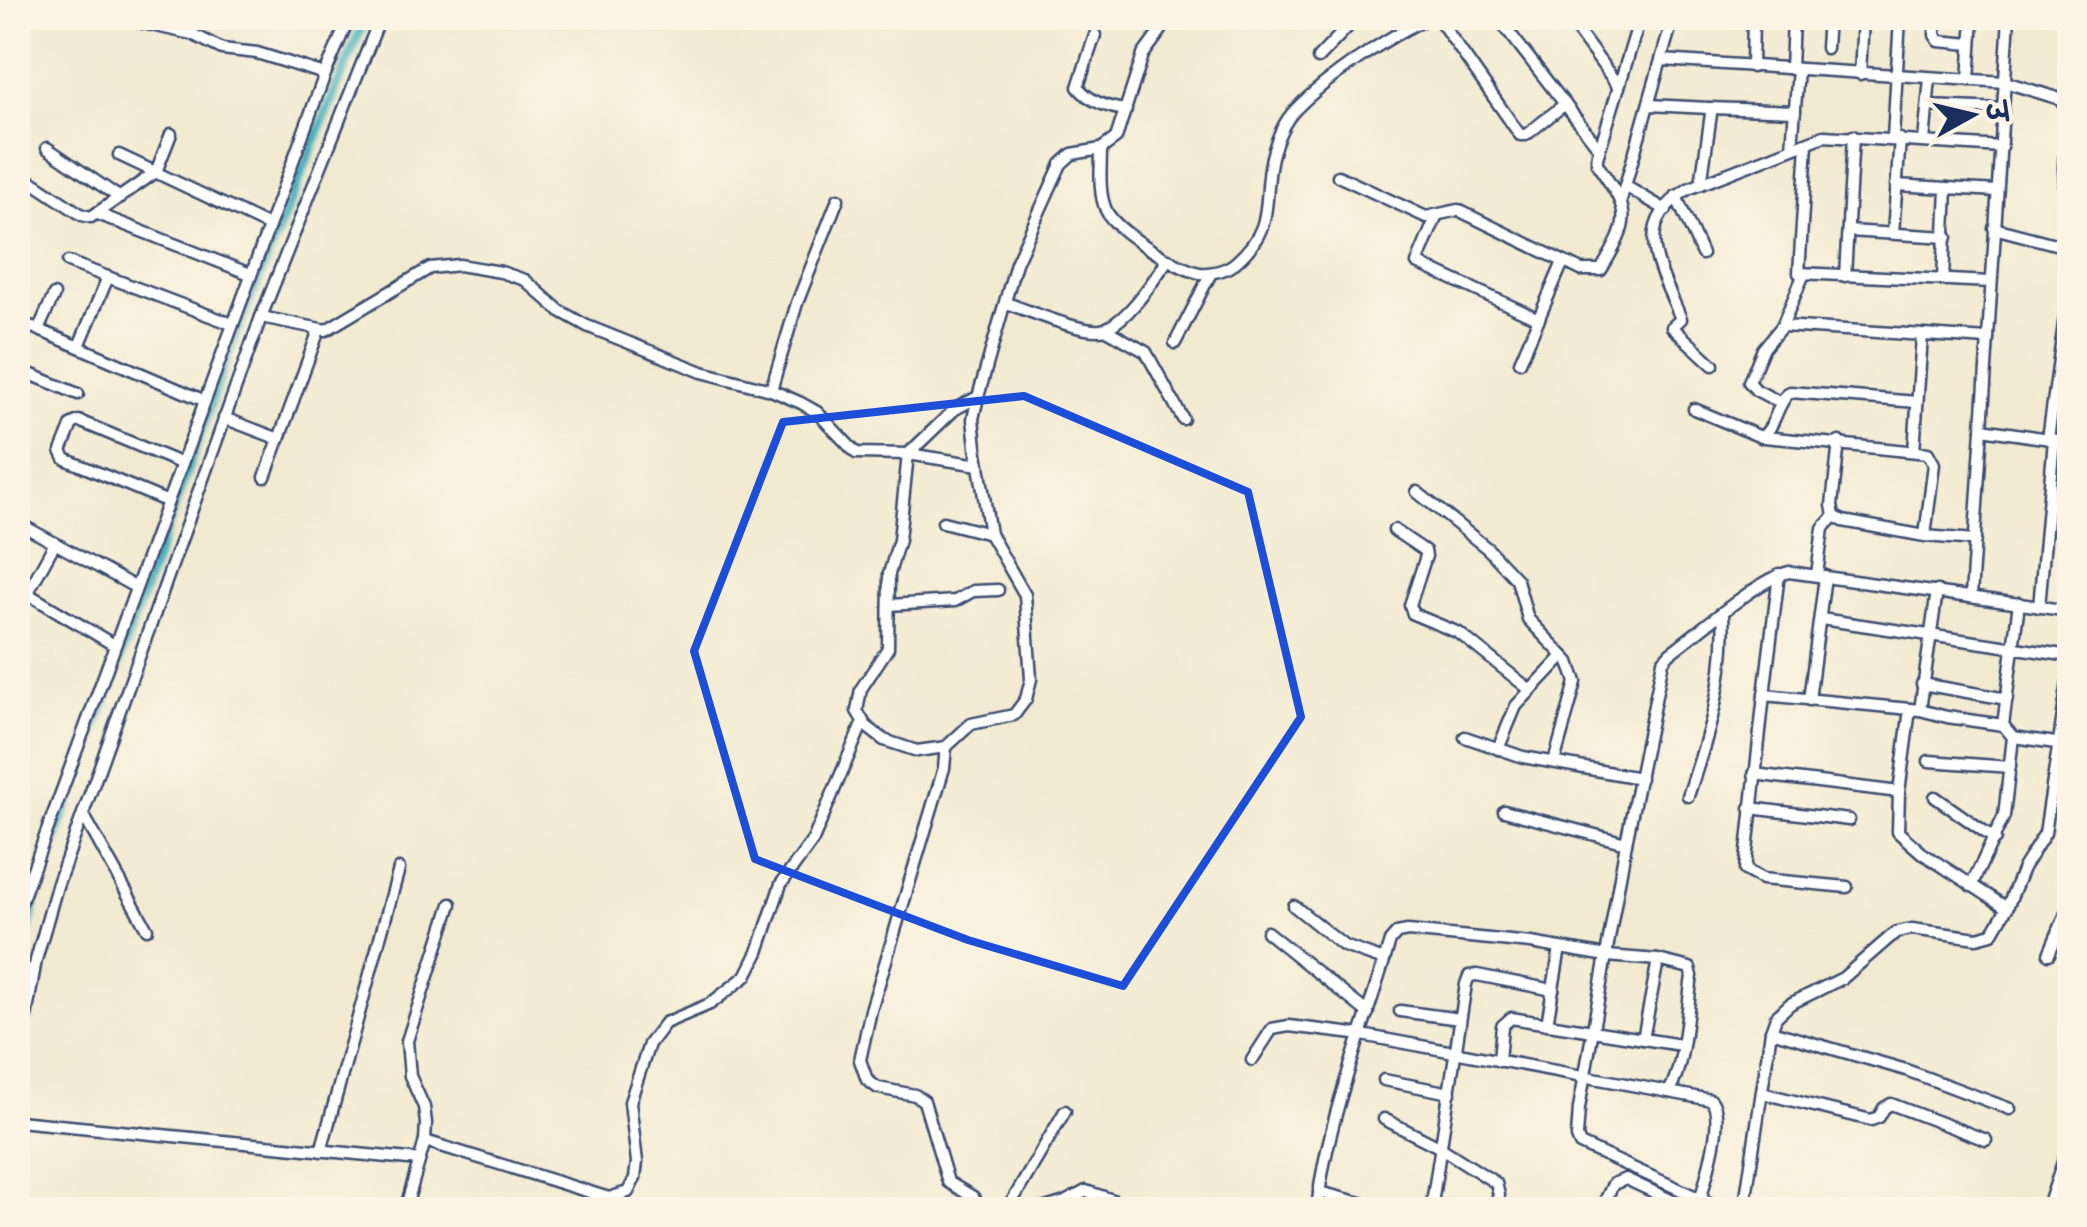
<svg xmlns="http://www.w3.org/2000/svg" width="2087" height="1227" font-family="'Gochi Hand','Playpen Sans Deva',sans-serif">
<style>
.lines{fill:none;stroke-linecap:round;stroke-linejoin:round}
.canal{stroke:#41b0bc;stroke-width:10}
.minor-casing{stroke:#3b4b6f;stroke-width:15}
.minor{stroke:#fff;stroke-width:10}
.marked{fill:none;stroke:#1d4ed8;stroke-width:8;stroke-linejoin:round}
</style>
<rect width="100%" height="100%" fill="#fcf5e5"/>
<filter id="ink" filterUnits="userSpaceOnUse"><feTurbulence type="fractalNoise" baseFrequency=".01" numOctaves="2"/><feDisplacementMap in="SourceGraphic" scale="20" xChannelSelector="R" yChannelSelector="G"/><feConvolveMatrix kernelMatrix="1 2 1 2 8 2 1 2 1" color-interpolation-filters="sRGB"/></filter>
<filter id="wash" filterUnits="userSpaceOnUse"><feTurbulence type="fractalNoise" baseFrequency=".0048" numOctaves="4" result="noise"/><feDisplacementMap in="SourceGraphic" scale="40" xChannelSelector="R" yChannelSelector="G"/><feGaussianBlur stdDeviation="2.25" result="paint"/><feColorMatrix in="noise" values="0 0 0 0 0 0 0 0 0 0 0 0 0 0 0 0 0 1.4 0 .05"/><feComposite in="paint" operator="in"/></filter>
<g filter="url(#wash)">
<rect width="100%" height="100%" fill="#f2ead0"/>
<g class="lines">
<polyline class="canal" points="20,960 38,887 232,343 365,18"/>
</g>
</g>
<g filter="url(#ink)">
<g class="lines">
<g class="minor-casing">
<g id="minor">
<polyline points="120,18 192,34 222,49 257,53 325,74"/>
<polyline points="380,18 261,317 326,330 430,268 459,265 501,272 525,280 560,311 587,326 702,372 771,390 801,403 817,412 856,453 908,454 955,409 978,397 1016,263 1061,164 1072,154 1101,149 1116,138 1143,55 1170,18"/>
<polyline points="1438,18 1520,135 1526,135 1565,104"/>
<polyline points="1498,18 1599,148"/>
<polyline points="1568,18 1619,87"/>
<polyline points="1935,18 1935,35 1939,41 1971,44"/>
<path d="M1095 35 1078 87C1089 101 1108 108 1126 110"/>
<polyline points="1826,48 1828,18"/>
<polyline points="1318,58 1356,18"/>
<polyline points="1662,60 2005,82 2057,98 2064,103 2067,112 2064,168 2068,248"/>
<polyline points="1752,67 1753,18"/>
<polyline points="1791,69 1793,18"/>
<polyline points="1860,74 1863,18"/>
<polyline points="1969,80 1973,18"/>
<polyline points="1649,105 1709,108 1711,114 1701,184"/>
<polyline points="1928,106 2003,109"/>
<polyline points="1709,108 1795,111"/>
<polyline points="1893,138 1900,18"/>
<polyline points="1924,141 1930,78"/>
<polyline points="1807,144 1799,273 1991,282"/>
<polyline points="47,148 120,198"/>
<polyline points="1792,148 1798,69"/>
<path d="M1101 149C1101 169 1098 192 1106 210 1115 231 1178 269 1200 273 1213 274 1227 270 1236 262 1277 226 1262 201 1272 157 1276 141 1284 121 1296 109 1326 78 1389 36 1428 18"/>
<polyline points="119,155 269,226"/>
<polyline points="23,176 82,215 91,217 156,172 171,134"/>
<path d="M1338 176 1426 217 1458 210 1581 270H1601C1633 217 1630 212 1597 164V158L1640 18"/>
<polyline points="1896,185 1947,188 1943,280"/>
<polyline points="1625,186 1666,210"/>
<polyline points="1947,188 1997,191"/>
<polyline points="1676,196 1702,254"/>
<polyline points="1621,200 1673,18"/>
<polyline points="98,214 250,274"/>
<polyline points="1436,217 1417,263 1539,319"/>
<polyline points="1994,228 2070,248"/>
<polyline points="1848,231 1947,237"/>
<polyline points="1893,233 1900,139"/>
<polyline points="68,262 232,324"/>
<polyline points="1845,276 1853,136"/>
<path d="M1006 303C1025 309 1087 336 1105 329 1130 318 1153 281 1168 259"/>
<polyline points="18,321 203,400"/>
<polyline points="1782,326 1988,339"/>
<polyline points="39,328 54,295"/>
<polyline points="1105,329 1146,352 1183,419"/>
<polyline points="1175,343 1211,273"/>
<polyline points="79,346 108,277"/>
<polyline points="1520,362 1563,262"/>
<path d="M1713 365 1672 327 1681 319C1661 269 1629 226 1688 189L1824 136 2002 147"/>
<polyline points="18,369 78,394"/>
<polyline points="771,390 797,303 838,199"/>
<polyline points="978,397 973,419 976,447 990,534 1025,595 1031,679 1026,699 1014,715 971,724 946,747 917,751 884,740 866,726 857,711 861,689 888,648 889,574 899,540 908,454 979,465"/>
<polyline points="1781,403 1756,390 1749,382 1763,349 1782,326 1803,276"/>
<path d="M1694 409 1761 437C1776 428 1776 403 1790 392L1917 402"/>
<polyline points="224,418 279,439"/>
<polyline points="1982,429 2070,442"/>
<polyline points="1764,437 1928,453 1934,464 1925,536"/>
<polyline points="2048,439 2067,302"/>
<polyline points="1839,442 1832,505 1834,516 1843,521 1925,536 1975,540"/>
<polyline points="1914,451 1922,336"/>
<polyline points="265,477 319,330"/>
<polyline points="1417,492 1488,549 1517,580 1528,619 1569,662 1576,682 1554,762"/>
<polyline points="166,501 65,459 61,451 72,424 79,421 180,463"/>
<polyline points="943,522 990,534"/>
<polyline points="18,523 135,587"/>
<polyline points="1394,530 1425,551 1426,556 1410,605 1413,614 1459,633 1529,689"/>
<polyline points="1779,574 1764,695 1920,710 1947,717 2003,725"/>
<polyline points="1817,575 1823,528 1834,516"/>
<polyline points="18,588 114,645"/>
<polyline points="27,594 55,543"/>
<polyline points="1971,596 2009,18"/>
<polyline points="889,605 955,601 973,591 998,590"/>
<polyline points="2039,607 2054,440"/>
<polyline points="1821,619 2070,656"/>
<polyline points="1922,684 2007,699"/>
<polyline points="1764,695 1745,870 1762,879 1847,887"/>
<polyline points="1809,700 1825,576"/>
<polyline points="1910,709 1899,792 1898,832 1922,853 2007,908"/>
<polyline points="1920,710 1937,591"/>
<polyline points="1465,737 1523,757 1640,778"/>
<polyline points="2013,737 2070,745"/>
<polyline points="946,747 944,768 871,1010 860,1060 867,1080 878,1088 915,1095 924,1101 948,1182 973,1197 981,1210"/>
<polyline points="1498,749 1516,706 1563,656"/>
<polyline points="1929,761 2010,767"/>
<polyline points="1754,774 1899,792"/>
<path d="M1688 796C1708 737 1727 677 1723 614"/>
<polyline points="1935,797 1995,839"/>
<polyline points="1750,808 1849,820"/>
<polyline points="1504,811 1626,843"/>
<polyline points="83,814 147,929"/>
<polyline points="1971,886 2004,816 2013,737 2003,725 2019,603"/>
<polyline points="1294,906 1344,946 1384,960"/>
<polyline points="18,910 325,74 349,18"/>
<polyline points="1267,932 1368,1013"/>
<polyline points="2049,954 2070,904"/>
<polyline points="18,966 33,971"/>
<polyline points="1400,1011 1460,1019"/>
<polyline points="1547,1024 1560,948"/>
<polyline points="1771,1031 1906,1070 2010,1109"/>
<polyline points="1643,1039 1658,960"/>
<path d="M1252 1060 1272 1029 1289 1026 1362 1035 1669 1092C1685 1063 1687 1009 1692 976L1690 968 1658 960 1607 956 1531 943 1408 931 1397 933 1390 941C1365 1026 1326 1122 1317 1210"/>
<polyline points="1499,1061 1502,1026 1511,1018 1681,1045"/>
<polyline points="18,1063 36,960 57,886 261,317"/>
<polyline points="1384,1080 1450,1093"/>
<path d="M1669 1092 1711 1100C1726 1118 1706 1175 1701 1198"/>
<polyline points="1762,1093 1871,1120 1879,1117 1884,1108 1891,1104 1986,1140"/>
<polyline points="1384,1119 1441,1148 1496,1183 1499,1195 1492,1210"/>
<polyline points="18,1121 419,1160"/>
<polyline points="425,1141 609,1198 628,1192 635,1178 637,1162 630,1102 649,1044 665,1023 710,1004 746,976 758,952 781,884 813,840 863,722"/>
<polyline points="321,1151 399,869"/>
<polyline points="1319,1192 1388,1210"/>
<polyline points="405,1210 425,1141 426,1123 424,1107 410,1076 407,1041 451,904"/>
<polyline points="1007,1210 1065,1111"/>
<polyline points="1039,1210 1065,1202 1086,1191 1113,1200 1129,1210"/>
<polyline points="1431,1210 1466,984 1469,976 1477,975 1553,990"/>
<polyline points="1601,1210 1613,1184 1626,1179 1692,1210"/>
<polyline points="1653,1210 1660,1195"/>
<path d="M1725 1210 1580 1144 1577 1137 1579 1108 1626 843 1663 661 1670 653C1700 631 1757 580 1789 572L2070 611"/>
<polyline points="1744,1210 1771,1031 1776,1017 1790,1004 1843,978 1896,932 1912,929 1977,938 1992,934 2007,908 2023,868 2045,833 2070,669"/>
<polyline points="2047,1210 2070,1141"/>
</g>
</g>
<use href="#minor" class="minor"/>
</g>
</g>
<path class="marked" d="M1024 396 1248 492 1301 717 1123 986 968 940 755 859 694 651 783 422Z"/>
<rect width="2087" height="1227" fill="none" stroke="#fcf5e5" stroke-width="60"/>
<g transform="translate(1972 115) rotate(82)" stroke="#fcf5e5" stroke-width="8" paint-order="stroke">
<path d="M0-8L18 38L0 25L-18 38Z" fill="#1b2f5e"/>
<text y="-15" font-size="28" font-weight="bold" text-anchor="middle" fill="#1b2f5e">उ</text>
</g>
</svg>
